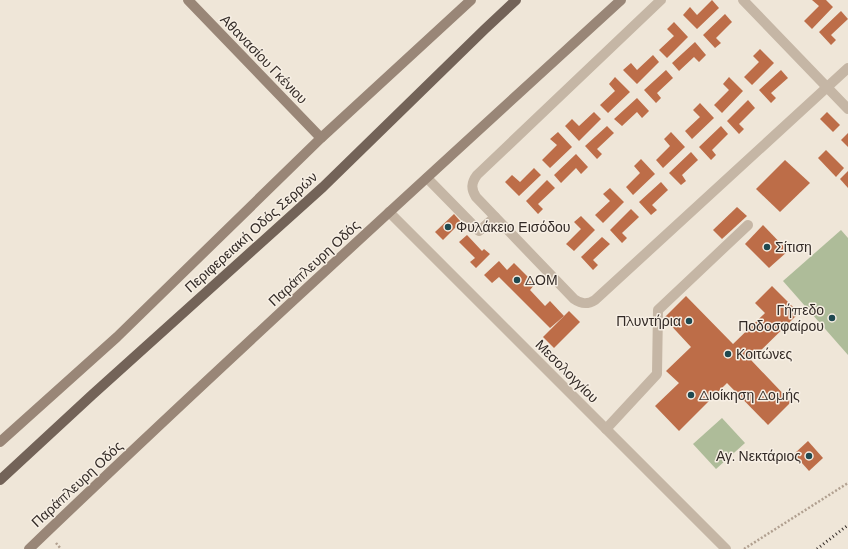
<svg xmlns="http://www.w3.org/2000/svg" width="848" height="549" font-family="Montserrat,sans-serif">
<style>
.green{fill:#aebc99}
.building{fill:#bd6d48}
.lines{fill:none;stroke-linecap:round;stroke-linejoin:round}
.path{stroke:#b1a090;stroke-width:2.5;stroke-dasharray:2 2;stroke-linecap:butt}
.lane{stroke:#c5b6a5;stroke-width:10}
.street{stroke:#c5b6a5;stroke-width:10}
.secondary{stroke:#998677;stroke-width:10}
.primary{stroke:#736358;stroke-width:10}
.rail{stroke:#322a26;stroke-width:3;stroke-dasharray:1 3;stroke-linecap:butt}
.poi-dot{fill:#1f4950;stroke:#f7efe4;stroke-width:1.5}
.labels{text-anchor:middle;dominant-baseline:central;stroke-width:3;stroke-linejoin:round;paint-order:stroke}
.street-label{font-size:14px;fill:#322a26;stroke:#f7efe4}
.poi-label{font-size:14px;fill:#322a26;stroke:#f7efe4;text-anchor:start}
</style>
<rect width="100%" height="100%" fill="#efe6d8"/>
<g class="green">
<polygon points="841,230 848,238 848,355 783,281"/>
<polygon points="722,418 745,443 716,469 693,444"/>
</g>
<g class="building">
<polygon points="712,0 719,8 697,29 683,15 690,7 697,15"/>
<polygon points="812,0 826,0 833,7 812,29 804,21 819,6"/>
<polygon points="841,11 848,19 831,35 836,40 831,45 819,32"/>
<polygon points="725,14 732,22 716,38 721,43 715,48 703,35"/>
<polygon points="674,22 688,37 667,58 659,50 674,36 667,29"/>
<polygon points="695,42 706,55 699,62 694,57 679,71 672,63"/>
<polygon points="760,49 774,63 752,85 744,77 759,62 753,56"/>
<polygon points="653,55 659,62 637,84 623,70 631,63 637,70"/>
<polygon points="666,70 673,78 657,93 661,98 656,103 644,90"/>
<polygon points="781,70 788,78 771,93 776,98 771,103 759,90"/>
<polygon points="615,77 630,92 608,113 600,105 615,91 609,84"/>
<polygon points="729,77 743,91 722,113 714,105 729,90 723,84"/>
<polygon points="637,98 649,111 642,118 637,112 622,126 614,119"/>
<polygon points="748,100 755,108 739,124 744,129 739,134 727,121"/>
<polygon points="700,103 714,118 692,139 685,131 700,117 693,110"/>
<polygon points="594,112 601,119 579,141 565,126 572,119 579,126"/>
<polygon points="827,112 840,125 833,132 820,119"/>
<polygon points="607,126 614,133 597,149 602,154 597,159 585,146"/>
<polygon points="721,126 728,134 712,150 716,155 711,160 699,147"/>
<polygon points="558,132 572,147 550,168 542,160 557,145 550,139"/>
<polygon points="671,132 685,147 663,168 656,160 670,146 664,139"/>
<polygon points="848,133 848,147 841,140"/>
<polygon points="826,150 844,168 836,177 818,158"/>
<polygon points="691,152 698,160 682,175 686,181 681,185 669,173"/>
<polygon points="576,154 588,167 581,174 576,168 561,183 554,175"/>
<polygon points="641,159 655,174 633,195 626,187 640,173 634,166"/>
<polygon points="785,160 810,183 780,212 756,189"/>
<polygon points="534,168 541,175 519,196 505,182 512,175 520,182"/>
<polygon points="848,171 848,188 840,179"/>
<polygon points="547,180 555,188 538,204 543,209 538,214 526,201"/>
<polygon points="661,182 668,190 652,205 657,210 651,215 639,202"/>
<polygon points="610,188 624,202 603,223 595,215 610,201 603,194"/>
<polygon points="737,207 747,216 722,239 713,230"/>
<polygon points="631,209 639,217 622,233 627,238 622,243 610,230"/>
<polygon points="454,214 461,222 443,240 435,232"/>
<polygon points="581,216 595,230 574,251 566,244 581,229 574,222"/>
<polygon points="763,225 788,251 769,268 745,244"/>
<polygon points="467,235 482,251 484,249 490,254 476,268 470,262 475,258 459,242"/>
<polygon points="602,237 610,244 593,260 598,265 593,270 581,257"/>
<polygon points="499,261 507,270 514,263 535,284 530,290 545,306 550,301 564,316 550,328 499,277 492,283 484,275"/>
<polygon points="772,286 799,313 751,360 791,402 768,425 727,383 679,431 655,406 679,383 666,371 691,347 664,318 686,296 733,344 765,313 755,303"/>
<polygon points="569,311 580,322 554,348 543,337"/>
<polygon points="808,441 823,458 809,471 794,454"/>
</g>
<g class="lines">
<g class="path">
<polyline points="56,543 61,549"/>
<polyline points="744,549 848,483"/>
</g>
<polyline class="lane" points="389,212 726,549"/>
<g class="street">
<path d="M661 0 477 175C471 183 471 189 476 197L574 299C581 304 587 305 595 300L848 68"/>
<polyline points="743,0 848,109"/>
<polyline points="427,178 479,231 495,217"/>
<polyline points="606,429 657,374 658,310 748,225"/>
</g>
<g class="secondary">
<polyline points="188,0 321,138"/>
<polyline points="0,442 117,337 321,138 471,0"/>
<path d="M29 549C223 363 422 182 621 0"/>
</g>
<polyline class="primary" points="0,480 92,395 323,187 485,29 516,0"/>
<polyline class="rail" points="817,549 848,525"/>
</g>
<g class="poi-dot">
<circle cx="448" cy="227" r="4"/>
<circle cx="767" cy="247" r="4"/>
<circle cx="517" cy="280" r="4"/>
<circle cx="832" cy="318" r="4"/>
<circle cx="689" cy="321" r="4"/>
<circle cx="728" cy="354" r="4"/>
<circle cx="691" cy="395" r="4"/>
<circle cx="809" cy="456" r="4"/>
</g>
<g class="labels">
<g class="street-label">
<text transform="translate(264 59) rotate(46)">Αθανασίου Γκένιου</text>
<text transform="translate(251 232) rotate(-42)">Περιφερειακή Οδός Σερρών</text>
<text transform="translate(314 263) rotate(-43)">Παράπλευρη Οδός</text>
<text transform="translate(567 371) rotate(45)">Μεσολογγίου</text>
<text transform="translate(77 484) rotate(-43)">Παράπλευρη Οδός</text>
</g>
<g class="poi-label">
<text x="456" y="227">Φυλάκειο Εισόδου</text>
<text x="775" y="247">Σίτιση</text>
<text x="525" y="280">ΔΟΜ</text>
<text x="824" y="310" text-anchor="end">Γήπεδο<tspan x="824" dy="16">Ποδοσφαίρου</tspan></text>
<text x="681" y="321" text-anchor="end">Πλυντήρια</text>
<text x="736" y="354">Κοιτώνες</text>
<text x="699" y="395">Διοίκηση Δομής</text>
<text x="801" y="456" text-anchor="end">Αγ. Νεκτάριος</text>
</g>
</g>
</svg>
